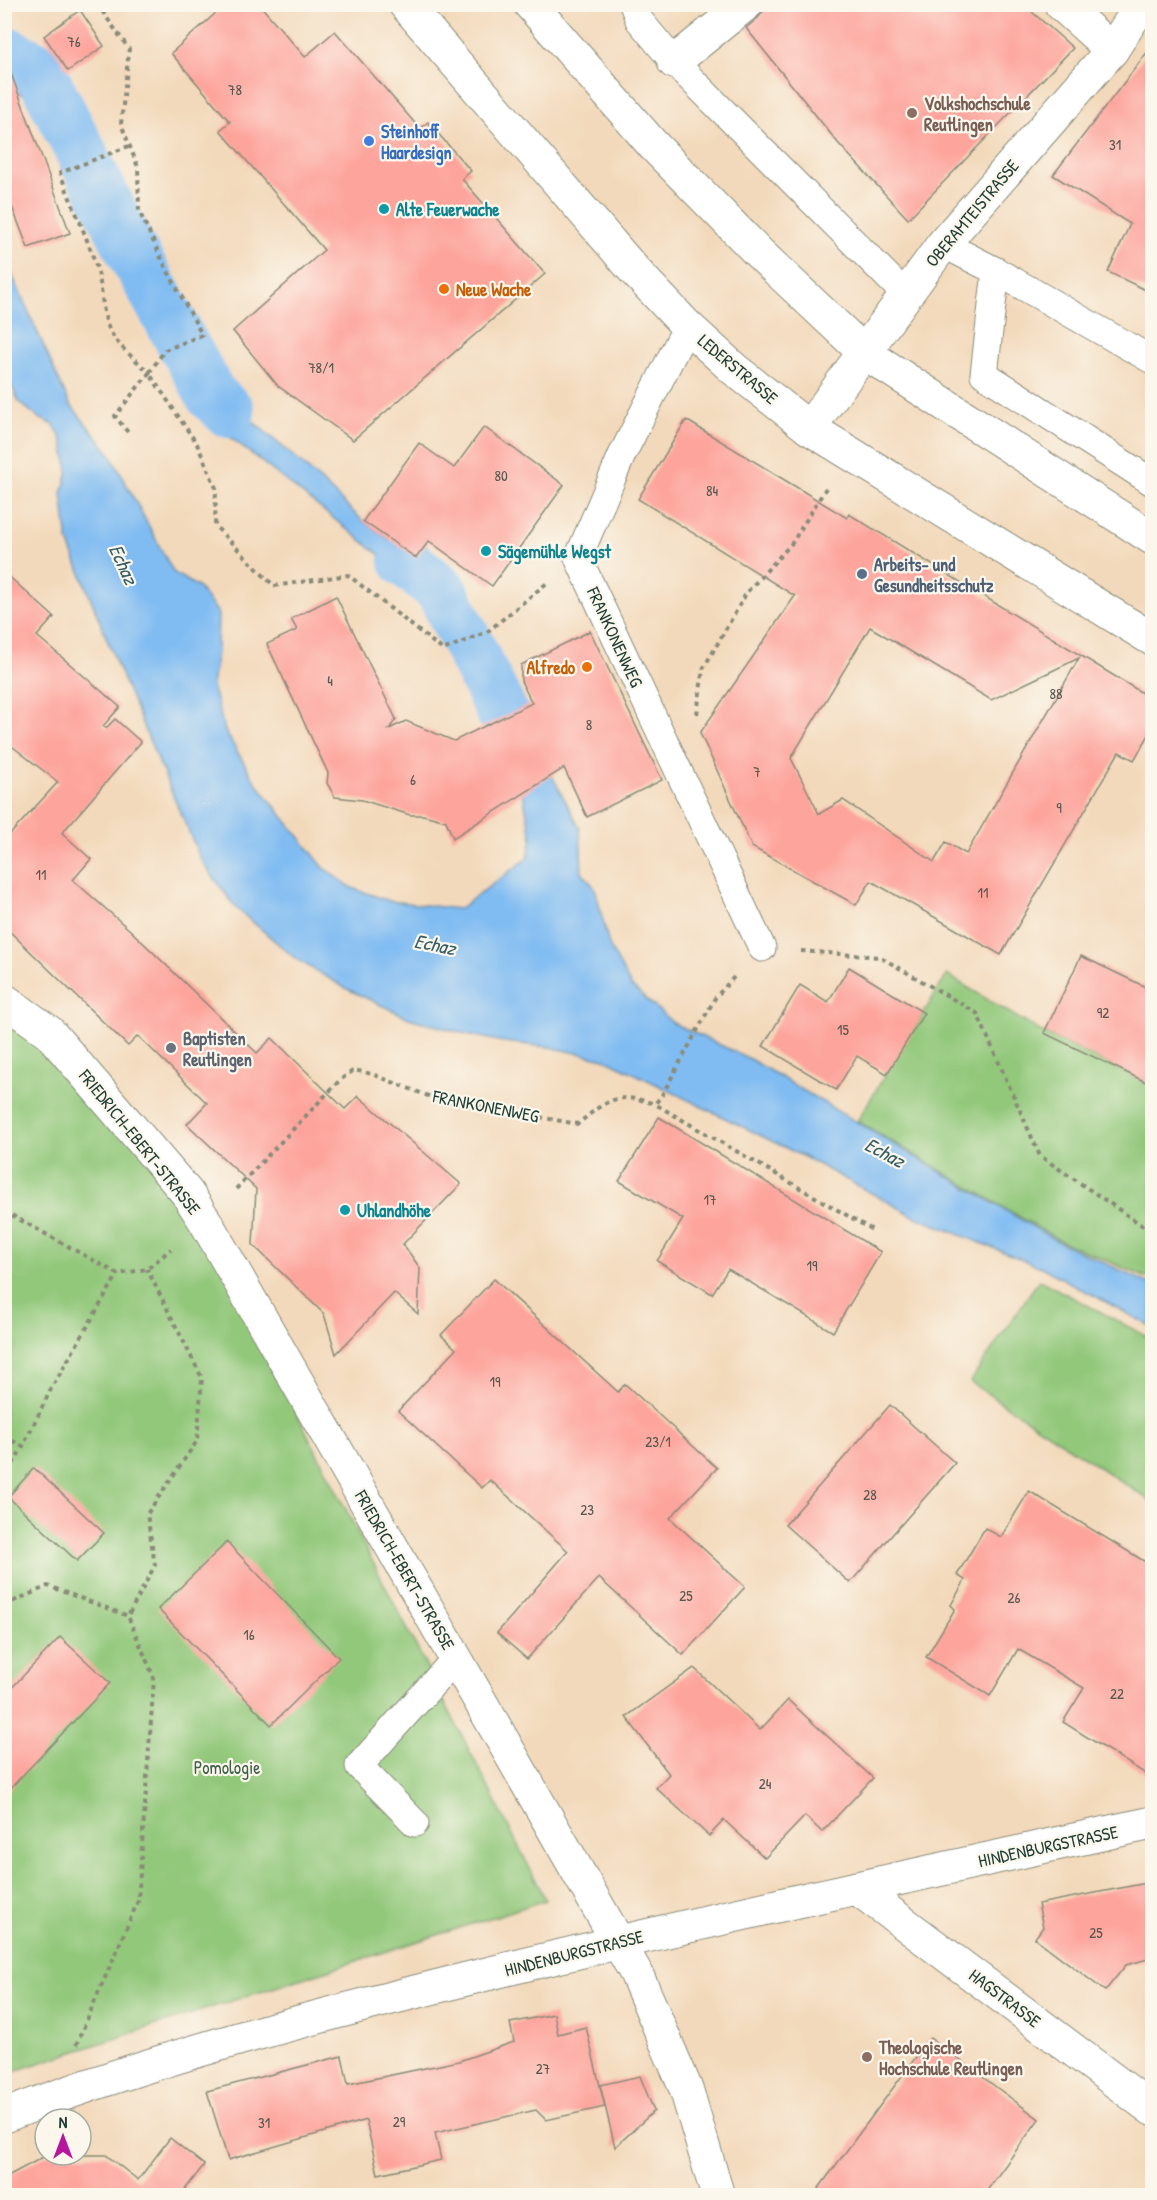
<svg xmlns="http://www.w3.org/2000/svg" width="1157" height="2200" font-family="'Patrick Hand',sans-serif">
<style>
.green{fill:#92c87a;stroke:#588257;stroke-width:1.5}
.water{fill:#80bcf2;stroke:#507c93;stroke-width:1.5}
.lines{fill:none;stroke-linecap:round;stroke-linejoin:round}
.canal{stroke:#80bcf2;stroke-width:52}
.building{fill:#fda49c;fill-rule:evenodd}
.service-casing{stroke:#898b78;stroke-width:29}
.pedestrian-casing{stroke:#898b78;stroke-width:35}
.minor-casing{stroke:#898b78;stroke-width:35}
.primary-casing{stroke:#898b78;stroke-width:35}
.path{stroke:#898b78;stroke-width:4;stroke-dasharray:4.5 4.5;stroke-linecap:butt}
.service{stroke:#fff;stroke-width:27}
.pedestrian{stroke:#fff;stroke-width:33}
.minor{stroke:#fff;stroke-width:33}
.primary{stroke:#fff;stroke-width:33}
.education-dot{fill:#8d6e63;stroke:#fbf7ec;stroke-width:2}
.shop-dot{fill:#3f7fe0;stroke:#fbf7ec;stroke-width:2}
.culture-dot{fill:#0f9aa8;stroke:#fbf7ec;stroke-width:2}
.food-dot{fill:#e8710a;stroke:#fbf7ec;stroke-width:2}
.service-dot{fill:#5c6f8a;stroke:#fbf7ec;stroke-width:2}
.worship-dot{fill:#6b7280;stroke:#fbf7ec;stroke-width:2}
.labels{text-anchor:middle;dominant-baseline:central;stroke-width:4.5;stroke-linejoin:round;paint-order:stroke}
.number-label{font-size:15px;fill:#56574e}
.education-label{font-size:18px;font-weight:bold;fill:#785e54;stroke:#fbf7ec;text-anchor:start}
.shop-label{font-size:18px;font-weight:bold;fill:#366cbe;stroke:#fbf7ec;text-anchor:start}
.culture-label{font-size:18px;font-weight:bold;fill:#0d838f;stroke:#fbf7ec;text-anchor:start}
.street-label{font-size:18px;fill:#1f3d34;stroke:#fbf7ec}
.food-label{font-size:18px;font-weight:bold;fill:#c56008;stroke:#fbf7ec;text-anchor:start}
.service-label{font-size:18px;font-weight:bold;fill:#4e5e75;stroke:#fbf7ec;text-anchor:start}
.worship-label{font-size:18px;font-weight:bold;fill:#5b616d;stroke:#fbf7ec;text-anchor:start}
.park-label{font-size:18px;fill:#3c6046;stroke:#fbf7ec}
.water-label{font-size:20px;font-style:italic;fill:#375d64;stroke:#fbf7ec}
</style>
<rect width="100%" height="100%" fill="#fbf7ec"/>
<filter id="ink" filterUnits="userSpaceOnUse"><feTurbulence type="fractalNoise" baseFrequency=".0167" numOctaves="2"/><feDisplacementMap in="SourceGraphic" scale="12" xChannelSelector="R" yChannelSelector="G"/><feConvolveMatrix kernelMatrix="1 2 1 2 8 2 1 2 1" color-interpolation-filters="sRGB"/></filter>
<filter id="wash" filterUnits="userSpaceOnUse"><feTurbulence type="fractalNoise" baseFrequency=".008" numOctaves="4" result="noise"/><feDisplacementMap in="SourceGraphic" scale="24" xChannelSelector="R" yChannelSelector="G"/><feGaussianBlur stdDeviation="1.35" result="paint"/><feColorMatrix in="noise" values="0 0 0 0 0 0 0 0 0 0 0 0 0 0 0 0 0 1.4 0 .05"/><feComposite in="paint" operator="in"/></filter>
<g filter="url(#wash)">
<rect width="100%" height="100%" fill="#f3d9bb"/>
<g class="green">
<polygon points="947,975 1043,1033 1152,1085 1152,1280 1059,1240 857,1121"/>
<polygon points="4,1005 185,1195 546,1900 5,2074"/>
<polygon points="1039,1280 1152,1339 1152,1502 970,1382"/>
</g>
<g class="water">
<path d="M4 24 11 37 45 60 67 92 85 141 62 151C49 126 37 93 5 89Z"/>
<polygon points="104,169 128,229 153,280 185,325 158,337 132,299 78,181"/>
<polygon points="4,252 13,277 69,403 109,452 174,573 198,587 218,613 217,651 212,686 225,731 254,780 324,868 352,888 390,901 459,909 528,858 532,838 520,780 539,752 580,828 582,872 595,888 609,945 631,986 673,1023 750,1059 1057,1241 1152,1285 1152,1327 1041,1267 916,1217 806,1158 605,1059 549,1047 503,1042 458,1032 409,1018 347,989 296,959 235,907 201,860 122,677 68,541 62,494 68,471 63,442 54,425 39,418 19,402 5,372"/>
<polygon points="200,348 219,392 308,469 363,521 416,558 446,576 468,606 436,621 424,598 408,577 212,423 194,401 173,359"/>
<polygon points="494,658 526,728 501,738 467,669"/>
</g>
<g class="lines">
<g class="canal">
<polyline points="4,51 38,68 130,248 211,395 229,412"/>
<polyline points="405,561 441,590 510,728"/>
</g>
</g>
<g id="blocks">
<g class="building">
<polygon points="226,4 259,4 305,57 335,31 420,129 428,122 471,171 462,179 545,274 353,440 278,386 233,331 324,250 220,130 230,122 171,53"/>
<polygon points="769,4 1023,4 1073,48 908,219 838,143 746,28 758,18"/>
<polygon points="80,10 104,46 68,71 44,36"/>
<polygon points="1152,46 1152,293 1108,272 1130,224 1053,175"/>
<polygon points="9,68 70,233 28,248 4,186 4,69"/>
<path d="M686 420 847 518 849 514 1152 699V730L1134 760 1119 752 1001 955 871 881 856 905 752 847 700 733 795 596 638 499ZM870 627 991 700 1079 658 966 854 946 842 934 862 843 800 819 814 791 758Z"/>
<polygon points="484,427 564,485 492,586 429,541 416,558 363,521 419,443 454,468"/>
<polygon points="4,572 54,617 37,636 120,707 103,726 106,728 115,719 141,742 62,833 91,859 73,880 131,931 257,1053 272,1038 345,1109 358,1096 461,1184 403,1244 420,1268 418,1314 394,1293 336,1354 324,1314 253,1245 256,1189 187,1124 207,1103 138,1036 128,1046 4,926 4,841 58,782 4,740"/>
<polygon points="336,596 396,719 389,729 406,721 454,741 532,703 521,681 521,665 590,631 662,780 587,817 564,768 453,838 446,821 423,815 410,815 362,800 335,797 327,783 328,773 267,644 297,630 291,619"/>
<polygon points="1081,956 1152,990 1152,1085 1044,1033"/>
<polygon points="849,967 924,1013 887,1074 857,1056 836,1090 763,1046 800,985 828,1002"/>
<polygon points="659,1117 881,1252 833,1332 728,1269 712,1294 657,1261 683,1219 619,1181"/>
<polygon points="494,1279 618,1392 625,1384 717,1468 670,1518 745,1587 683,1655 599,1578 527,1659 497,1633 568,1551 490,1480 482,1488 398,1411 456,1349 441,1335"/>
<polygon points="890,1405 955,1463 850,1583 785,1525"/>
<polygon points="34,1468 104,1533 77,1561 8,1497"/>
<polygon points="1029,1491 1152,1566 1152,1778 1063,1722 1084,1688 1018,1649 990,1696 926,1657 955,1609 951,1605 965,1580 957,1575 985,1528 1001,1537"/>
<polygon points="227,1542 339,1658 271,1725 158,1609"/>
<polygon points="60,1637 110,1683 4,1795 4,1696"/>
<polygon points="694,1668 760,1730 788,1700 873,1778 822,1832 805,1816 765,1858 724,1820 709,1836 656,1788 669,1774 626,1717"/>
<polygon points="1152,1882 1152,1958 1126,1965 1105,1991 1035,1938 1043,1927 1038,1904"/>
<polygon points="554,2014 558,2034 586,2027 605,2107 546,2120 536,2110 435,2133 441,2160 378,2174 366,2120 228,2160 207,2091 342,2056 348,2084 459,2061 514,2042 510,2023"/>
<polygon points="930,2038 1039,2119 983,2196 813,2196"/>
<polygon points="640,2076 654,2111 615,2147 600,2085"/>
<polygon points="170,2138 204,2165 180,2196 4,2196 4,2178 47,2155 106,2155 138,2180"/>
</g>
</g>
</g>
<g filter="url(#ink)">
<use href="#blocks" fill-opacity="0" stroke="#898b78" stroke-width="1.5"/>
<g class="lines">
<g class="service-casing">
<g id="service">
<polyline points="633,4 639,20 674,62 906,295"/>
<polyline points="943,244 996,271 1152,360"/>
<polyline points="996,271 984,374 1152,482"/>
<polyline points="687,326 622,455 578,558 762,948"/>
<polyline points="415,1823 359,1766 456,1658"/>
</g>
</g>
<g class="pedestrian-casing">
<g id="pedestrian">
<polyline points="1061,4 1112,50"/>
<polyline points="674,62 746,4"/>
</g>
</g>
<g class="minor-casing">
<g id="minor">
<polyline points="809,428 943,244 1112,50 1142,4"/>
<polyline points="4,1000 49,1032 187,1193 205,1221 636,1973 686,2089 718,2196"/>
<polyline points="857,1888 1152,2109"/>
<path d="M4 2116C168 2053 337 2011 507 1969 721 1917 937 1870 1152 1823"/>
</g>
</g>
<g class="primary-casing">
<g id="primary">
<polyline points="405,4 634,270 687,326 734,369 809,428 1152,639"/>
<polyline points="530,4 654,146 760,254 865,353 1152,538"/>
</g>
</g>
<g class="path">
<polyline points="97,4 129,49 121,124 138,167 139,211 163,262 202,335 165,350 149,373 197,444 216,488 215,526 274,586 348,575 443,650 487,632 547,583"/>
<path d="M129 146 60 173C72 205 87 236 97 269 104 292 100 316 113 336 118 346 140 363 149 373L115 416 130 435"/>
<polyline points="697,714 703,669 747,592 792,543 826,488"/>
<polyline points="801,951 880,957 977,1013 1040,1156 1152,1232"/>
<polyline points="734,977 715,998 662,1095 655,1104 874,1231"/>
<path d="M236 1189 340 1080 354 1070 372 1074 436 1099 578 1124C606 1100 617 1091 655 1104"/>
<polyline points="4,1211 118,1274 147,1269 171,1249"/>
<polyline points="4,1437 23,1446 51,1389 118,1274"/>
<polyline points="4,1480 23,1446"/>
<polyline points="4,1600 14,1601 48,1586 128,1616"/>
<polyline points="76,2045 138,1901 154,1678 128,1616 155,1565 147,1514 197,1441 202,1378 147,1269"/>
</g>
<use href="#service" class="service"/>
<use href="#pedestrian" class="pedestrian"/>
<use href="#minor" class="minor"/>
<use href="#primary" class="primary"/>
</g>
</g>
<g class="education-dot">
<circle cx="912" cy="113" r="6"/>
<circle cx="867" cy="2057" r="6"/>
</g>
<circle class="shop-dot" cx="369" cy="141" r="6"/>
<g class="culture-dot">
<circle cx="384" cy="209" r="6"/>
<circle cx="486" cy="551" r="6"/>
<circle cx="345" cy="1210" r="6"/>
</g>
<g class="food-dot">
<circle cx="444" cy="289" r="6"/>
<circle cx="587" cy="667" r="6"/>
</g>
<circle class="service-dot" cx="862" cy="574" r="6"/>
<circle class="worship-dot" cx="171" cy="1048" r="6"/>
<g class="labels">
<g class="number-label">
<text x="74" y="41">76</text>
<text x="235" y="89">78</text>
<text x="1115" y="144">31</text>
<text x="321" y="367">78/1</text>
<text x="501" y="475">80</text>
<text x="712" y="490">84</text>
<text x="330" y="680">4</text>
<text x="1056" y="693">88</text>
<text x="589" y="724">8</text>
<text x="757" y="771">7</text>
<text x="413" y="779">6</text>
<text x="1059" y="807">9</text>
<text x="41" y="874">11</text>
<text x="983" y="892">11</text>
<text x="1103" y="1012">92</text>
<text x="843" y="1029">15</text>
<text x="710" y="1199">17</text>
<text x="812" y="1265">19</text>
<text x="495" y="1381">19</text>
<text x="658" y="1441">23/1</text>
<text x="870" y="1494">28</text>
<text x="587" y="1509">23</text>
<text x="686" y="1595">25</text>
<text x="1014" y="1597">26</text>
<text x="249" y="1634">16</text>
<text x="1117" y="1693">22</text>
<text x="765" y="1783">24</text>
<text x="1096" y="1932">25</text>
<text x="543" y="2068">27</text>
<text x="399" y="2121">29</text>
<text x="264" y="2122">31</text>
</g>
<g class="education-label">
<text x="924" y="103">Volkshochschule<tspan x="924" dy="21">Reutlingen</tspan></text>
<text x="879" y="2047">Theologische<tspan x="879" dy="21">Hochschule Reutlingen</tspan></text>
</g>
<g class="shop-label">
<text x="381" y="131">Steinhoff<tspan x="381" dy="21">Haardesign</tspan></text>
</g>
<g class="culture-label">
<text x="396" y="209">Alte Feuerwache</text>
<text x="498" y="551">Sägemühle Wegst</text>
<text x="357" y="1210">Uhlandhöhe</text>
</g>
<g class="street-label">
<text transform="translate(972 213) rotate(-50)">OBERAMTEISTRASSE</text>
<text transform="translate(738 369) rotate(40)">LEDERSTRASSE</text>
<text transform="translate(615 637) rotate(65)">FRANKONENWEG</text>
<text transform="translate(486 1106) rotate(11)">FRANKONENWEG</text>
<text transform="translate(140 1142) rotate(51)">FRIEDRICH-EBERT-STRASSE</text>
<text transform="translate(405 1570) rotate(60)">FRIEDRICH-EBERT-STRASSE</text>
<text transform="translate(1048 1846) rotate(-12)">HINDENBURGSTRASSE</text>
<text transform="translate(574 1953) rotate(-14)">HINDENBURGSTRASSE</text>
<text transform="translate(1005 1998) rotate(37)">HAGSTRASSE</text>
</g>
<g class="food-label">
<text x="456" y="289">Neue Wache</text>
<text x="575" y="667" text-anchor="end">Alfredo</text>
</g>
<g class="service-label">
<text x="874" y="564">Arbeits- und<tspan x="874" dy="21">Gesundheitsschutz</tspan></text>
</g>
<g class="worship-label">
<text x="183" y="1038">Baptisten<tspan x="183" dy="21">Reutlingen</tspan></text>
</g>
<g class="park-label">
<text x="227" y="1767">Pomologie</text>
</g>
<g class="water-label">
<text transform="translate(124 564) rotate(65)">Echaz</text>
<text transform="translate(435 944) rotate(11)">Echaz</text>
<text transform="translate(885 1152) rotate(28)">Echaz</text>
</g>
</g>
<rect width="1157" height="2200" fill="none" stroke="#fbf7ec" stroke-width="24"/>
<g transform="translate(63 2137)"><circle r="28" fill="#fbf7ec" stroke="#a3ada2" stroke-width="1.5"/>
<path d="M0-4.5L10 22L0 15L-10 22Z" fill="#b5179e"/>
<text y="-9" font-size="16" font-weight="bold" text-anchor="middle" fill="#1f3d34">N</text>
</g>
</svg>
